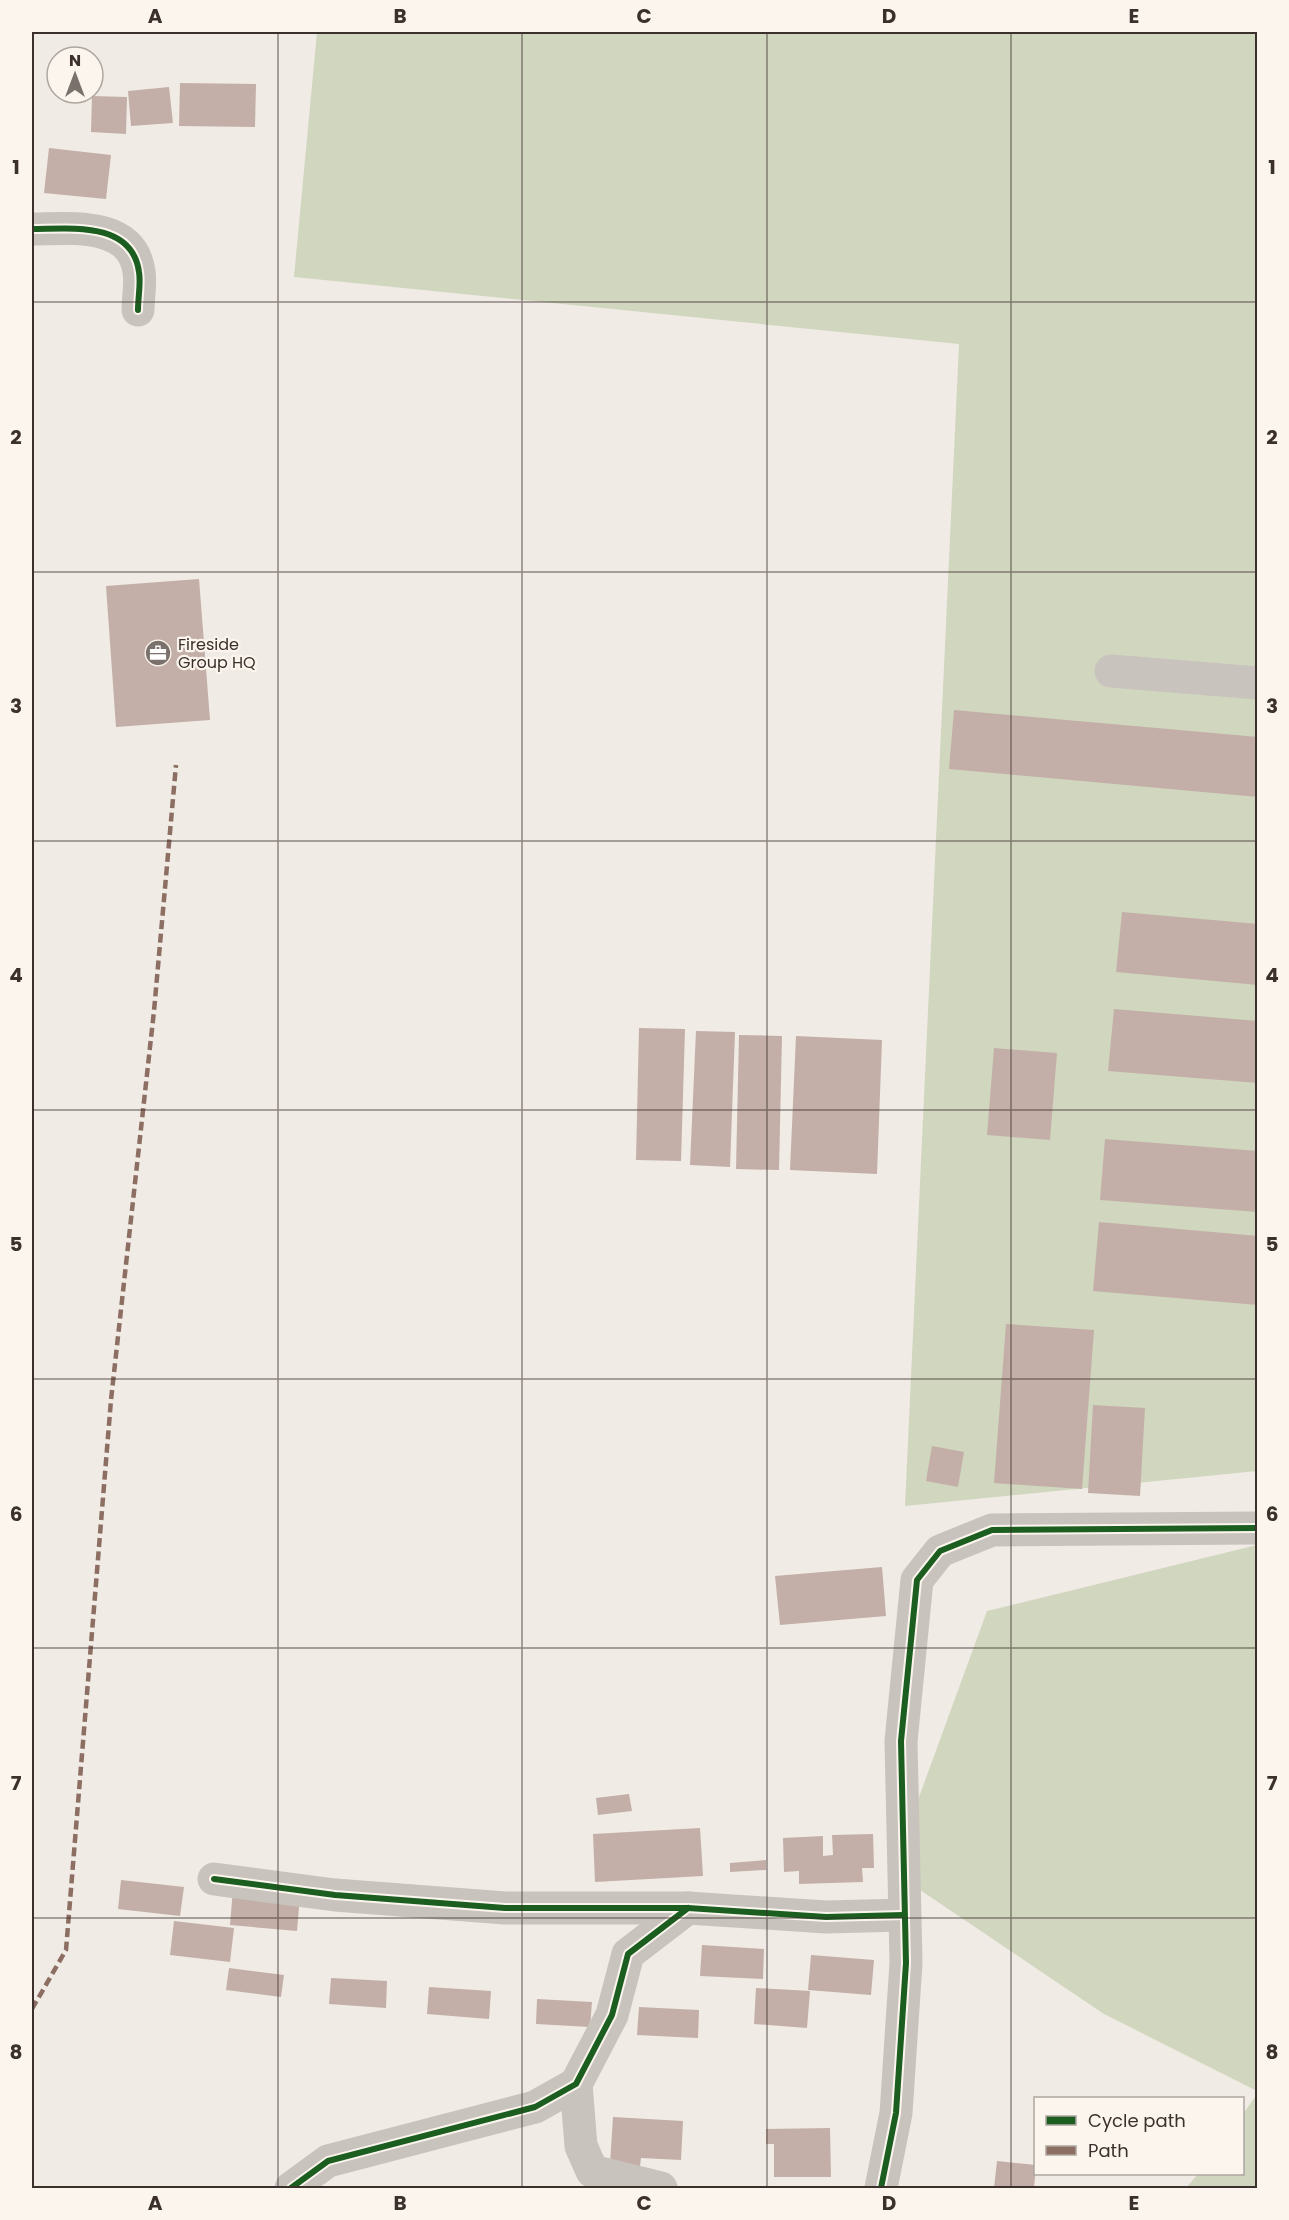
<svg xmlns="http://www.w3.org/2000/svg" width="1289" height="2220" font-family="Poppins,sans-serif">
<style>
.green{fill:#d1d6bf}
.building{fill:#c3afa7}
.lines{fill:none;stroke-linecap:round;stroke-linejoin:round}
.minor{stroke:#c9c3be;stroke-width:33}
.quiet{stroke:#8d6e63;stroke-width:4.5;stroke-dasharray:9 4.5;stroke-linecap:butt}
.cycleway-casing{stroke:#fbf5ee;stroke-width:10}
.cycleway{stroke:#1b5e20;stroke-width:6}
.grid{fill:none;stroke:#3b302b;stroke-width:1.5;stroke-opacity:0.55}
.labels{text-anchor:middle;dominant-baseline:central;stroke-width:4.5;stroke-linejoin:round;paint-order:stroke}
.poi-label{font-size:16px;fill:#3b302b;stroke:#fbf5ee;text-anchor:start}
.neatline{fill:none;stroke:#3b302b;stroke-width:2}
.grid-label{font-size:20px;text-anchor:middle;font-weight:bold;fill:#3b302b}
</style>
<rect width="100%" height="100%" fill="#f0ebe5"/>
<g class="green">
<polygon points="317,32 1257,32 1257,1471 905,1506 959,344 294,277"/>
<polygon points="1257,1545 1257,2091 1104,2014 892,1871 987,1611"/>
<polygon points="1257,2094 1257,2188 1186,2188 1198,2174 1242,2174 1243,2114"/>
</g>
<g class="building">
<polygon points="180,83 256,84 255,127 179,126"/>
<polygon points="169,87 173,123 131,126 128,91"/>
<polygon points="92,96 127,97 126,134 91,132"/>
<polygon points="49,148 111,155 106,199 44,193"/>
<polygon points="199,579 210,720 116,727 106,586"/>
<polygon points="954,710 1258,737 1258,797 949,769"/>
<polygon points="1122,912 1258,924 1258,985 1116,972"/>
<polygon points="1114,1009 1258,1021 1258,1083 1108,1071"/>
<polygon points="639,1028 685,1029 681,1161 636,1160"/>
<polygon points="696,1031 735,1032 730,1167 690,1165"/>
<polygon points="739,1035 782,1036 779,1170 736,1169"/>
<polygon points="796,1036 882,1040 877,1174 790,1170"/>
<polygon points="994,1048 1057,1053 1050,1140 987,1135"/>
<polygon points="1105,1139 1258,1151 1258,1212 1100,1200"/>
<polygon points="1099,1222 1258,1236 1258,1305 1093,1291"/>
<polygon points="1006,1324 1094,1330 1082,1489 994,1483"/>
<polygon points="1093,1405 1145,1408 1140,1496 1088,1493"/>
<polygon points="932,1446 964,1452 958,1487 926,1481"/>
<polygon points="882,1567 886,1616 780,1625 775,1576"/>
<polygon points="629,1794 632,1811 598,1815 596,1798"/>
<polygon points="700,1828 703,1876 595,1882 593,1834"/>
<polygon points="873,1834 874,1868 862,1868 863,1882 799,1884 799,1871 784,1872 783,1838 823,1836 823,1856 833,1855 832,1835"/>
<polygon points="766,1860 766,1870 730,1872 730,1863"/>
<polygon points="121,1880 184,1887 180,1916 118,1909"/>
<polygon points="233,1889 300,1895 297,1931 230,1925"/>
<polygon points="174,1921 234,1928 230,1962 170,1955"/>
<polygon points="702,1945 764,1949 763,1979 700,1976"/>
<polygon points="811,1955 874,1960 871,1995 808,1990"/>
<polygon points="229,1968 284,1975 281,1997 226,1990"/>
<polygon points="331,1978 387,1981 386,2008 329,2004"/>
<polygon points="429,1987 491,1991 489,2019 427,2014"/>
<polygon points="756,1988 810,1991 807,2028 754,2024"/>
<polygon points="537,1999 592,2002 590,2027 536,2024"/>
<polygon points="639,2007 699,2010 698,2038 637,2035"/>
<polygon points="613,2117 683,2121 681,2160 641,2158 640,2166 610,2164"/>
<polygon points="830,2128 831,2177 774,2177 774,2144 766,2144 766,2129"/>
<polygon points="997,2161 1036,2165 1034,2188 994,2188"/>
</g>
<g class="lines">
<g class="minor">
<path d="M32 229C68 229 132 220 139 272 141 284 138 297 138 310"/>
<polyline points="1111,671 1258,683"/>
<polyline points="214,1879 335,1895 505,1908 688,1908 826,1917 904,1915"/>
<polyline points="576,2084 581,2146 592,2171 661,2188"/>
<polyline points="291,2188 328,2161 535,2107 576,2084 612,2015 628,1954 688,1908"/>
<polyline points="881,2188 896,2113 906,1963 901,1741 917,1580 940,1551 992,1530 1258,1528"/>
</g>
<polyline class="quiet" points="32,2009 66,1950 111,1400 154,1011 176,765"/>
<g class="cycleway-casing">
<g id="cycleway">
<path d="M32 229C68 229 132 220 139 272 141 284 138 297 138 310"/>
<polyline points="214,1879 335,1895 505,1908 688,1908 826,1917 904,1915"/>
<polyline points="291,2188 328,2161 535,2107 576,2084 612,2015 628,1954 688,1908"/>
<polyline points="881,2188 896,2113 906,1963 901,1741 917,1580 940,1551 992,1530 1258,1528"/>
</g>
</g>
<use href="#cycleway" class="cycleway"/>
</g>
<path class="grid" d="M278 32V2188M522 32V2188M767 32V2188M1011 32V2188M32 302H1258M32 572H1258M32 841H1258M32 1110H1258M32 1379H1258M32 1648H1258M32 1918H1258"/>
<defs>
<g id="office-disc" transform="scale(1.35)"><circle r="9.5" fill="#7a716c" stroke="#fbf5ee"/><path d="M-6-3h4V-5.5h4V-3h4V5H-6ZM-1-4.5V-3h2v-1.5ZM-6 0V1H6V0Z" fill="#fff"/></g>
</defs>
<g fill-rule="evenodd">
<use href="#office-disc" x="158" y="653"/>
</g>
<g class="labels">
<g class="poi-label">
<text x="178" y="644">Fireside<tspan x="178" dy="18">Group HQ</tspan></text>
</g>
</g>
<rect width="1289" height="2220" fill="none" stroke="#fbf5ee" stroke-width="66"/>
<rect x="1034" y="2097" width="210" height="78" fill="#fbf5ee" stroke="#aea6a0" stroke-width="1.5"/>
<rect x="1046" y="2116" width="30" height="9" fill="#1b5e20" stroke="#aea6a0" stroke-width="1.5"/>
<text x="1088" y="2127" font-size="18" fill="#3b302b">Cycle path</text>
<rect x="1046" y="2146" width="30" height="9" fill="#8d6e63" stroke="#aea6a0" stroke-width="1.5"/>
<text x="1088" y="2157" font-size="18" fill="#3b302b">Path</text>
<g transform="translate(75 75)"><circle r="28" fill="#fbf5ee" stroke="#aea6a0" stroke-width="1.5"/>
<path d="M0-4.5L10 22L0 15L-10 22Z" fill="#7a716c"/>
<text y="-9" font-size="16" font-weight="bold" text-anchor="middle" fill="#3b302b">N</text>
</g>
<rect x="33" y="33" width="1223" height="2154" class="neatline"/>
<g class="grid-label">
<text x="155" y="23">A</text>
<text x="400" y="23">B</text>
<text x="644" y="23">C</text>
<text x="889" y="23">D</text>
<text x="1134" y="23">E</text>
<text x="16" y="174">1</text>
<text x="1272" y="174">1</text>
<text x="16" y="444">2</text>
<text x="1272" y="444">2</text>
<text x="16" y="713">3</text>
<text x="1272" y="713">3</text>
<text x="16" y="982">4</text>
<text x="1272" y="982">4</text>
<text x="16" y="1251">5</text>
<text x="1272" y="1251">5</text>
<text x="16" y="1521">6</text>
<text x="1272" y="1521">6</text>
<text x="16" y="1790">7</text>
<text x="1272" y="1790">7</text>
<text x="16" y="2059">8</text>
<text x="1272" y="2059">8</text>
<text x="155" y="2210">A</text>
<text x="400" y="2210">B</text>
<text x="644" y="2210">C</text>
<text x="889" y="2210">D</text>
<text x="1134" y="2210">E</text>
</g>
</svg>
